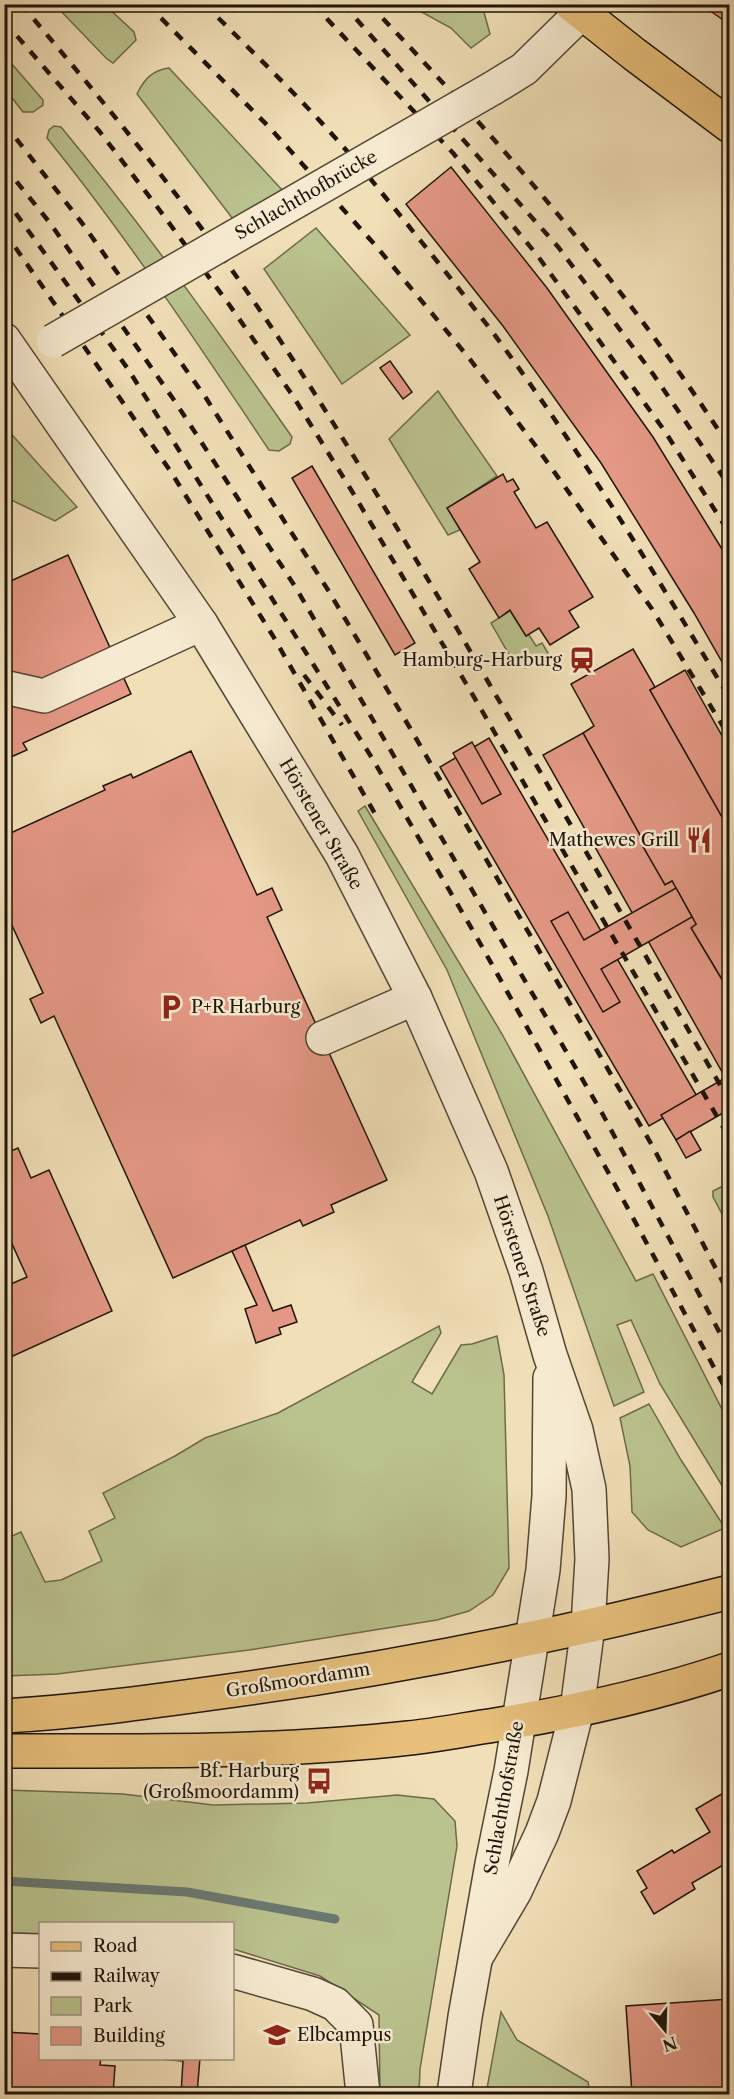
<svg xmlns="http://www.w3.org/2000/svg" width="734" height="2099" font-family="'Libre Caslon Text',serif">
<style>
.green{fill:#bac28e;stroke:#6c6b4c;stroke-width:1.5}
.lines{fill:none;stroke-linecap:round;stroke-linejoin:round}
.stream{stroke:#6a7871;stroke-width:9}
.building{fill:#e49885;stroke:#1e1409;stroke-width:1.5}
.minor-casing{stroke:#534734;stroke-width:36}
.major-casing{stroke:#1e1409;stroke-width:36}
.minor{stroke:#f6ead0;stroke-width:33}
.major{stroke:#e8c07c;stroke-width:33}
.rail{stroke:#1e1409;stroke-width:4.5;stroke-dasharray:10 10;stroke-linecap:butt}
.minor-bridge-casing{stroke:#534734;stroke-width:36;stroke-linecap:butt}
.minor-bridge{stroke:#f6ead0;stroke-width:33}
.labels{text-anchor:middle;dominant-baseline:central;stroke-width:5;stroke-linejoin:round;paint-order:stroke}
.street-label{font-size:18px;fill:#1e1409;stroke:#f6ead0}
.poi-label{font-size:18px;fill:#1e1409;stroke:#f6ead0;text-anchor:end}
</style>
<rect width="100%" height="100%" fill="#f1dfb7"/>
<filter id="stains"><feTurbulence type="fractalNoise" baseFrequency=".00333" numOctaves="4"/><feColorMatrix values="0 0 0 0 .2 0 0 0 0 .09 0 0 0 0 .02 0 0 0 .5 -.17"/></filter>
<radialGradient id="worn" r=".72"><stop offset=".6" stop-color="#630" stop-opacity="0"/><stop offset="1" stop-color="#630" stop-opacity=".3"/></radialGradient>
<g class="green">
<polygon points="55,5 105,5 134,32 136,40 113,63 107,59"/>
<polygon points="409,5 482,5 490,34 471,48 451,28"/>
<polygon points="5,56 43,100 43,105 33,112 23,112 5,89"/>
<path d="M169 68 285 193 236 223 137 94C144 79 153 70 169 68Z"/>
<path d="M54 126 61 127C143 226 218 331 292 437L290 444 279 451 269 450C198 344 127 237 47 138L49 130Z"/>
<polygon points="316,228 410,335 342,384 264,269"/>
<polygon points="438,391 497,476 448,508 460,530 448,535 389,439"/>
<polygon points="5,427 77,507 55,521 5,497"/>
<polygon points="510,611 526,636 529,635 536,646 542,643 548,653 542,661 525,668 515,665 491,623"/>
<polygon points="365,806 502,1034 636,1281 653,1274 729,1423 729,1497 660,1384 631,1320 617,1325 644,1392 614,1406 548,1216 447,970 358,811"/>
<polygon points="721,1187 729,1193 729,1227 713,1197 713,1191"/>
<polygon points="439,1326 441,1333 412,1382 432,1394 461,1345 472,1344 497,1336 504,1375 509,1568 493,1595 469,1611 437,1620 249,1650 57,1674 5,1676 5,1539 21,1532 45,1582 61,1580 102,1561 89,1531 115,1518 103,1493 175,1456 205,1438 278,1413"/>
<polygon points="649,1404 681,1460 725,1528 681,1547 648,1530 632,1512 630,1466 620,1418"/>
<polygon points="5,1790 123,1794 213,1805 307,1803 397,1795 434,1799 455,1821 457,1846 420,2069 419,2094 380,2094 379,2015 320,1976 233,1949 232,1924 40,1924 40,1934 5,1933"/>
<polygon points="501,2012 517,2040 588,2082 590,2094 486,2094"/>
</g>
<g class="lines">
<polyline class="stream" points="4,1881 187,1892 335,1919"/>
</g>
<g class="building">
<polygon points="700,4 730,4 730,26 719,17"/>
<polygon points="451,167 547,288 653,437 730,562 730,676 694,613 601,463 503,326 406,204"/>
<polygon points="390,361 412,392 403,399 380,368"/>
<polygon points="312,466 415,643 395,655 292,478"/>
<polygon points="503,474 507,482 513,479 519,489 514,492 536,528 547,522 593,597 569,611 579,627 550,645 539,628 526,636 510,610 499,618 469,569 480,562 447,508"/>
<polygon points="68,555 131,694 23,743 27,750 4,760 4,584"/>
<polygon points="633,649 655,687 650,690 730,831 730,993 691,928 696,924 676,888 672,881 665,885 642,845 645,844 583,733 594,726 571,684"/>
<polygon points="685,670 730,750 730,831 650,690"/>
<polygon points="583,733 645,844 642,845 665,885 672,881 676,888 696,924 691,928 730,993 730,1086 543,755"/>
<polygon points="489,738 698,1098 649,1126 440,767"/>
<polygon points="472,742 501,794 482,804 453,753"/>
<polygon points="191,751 257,895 272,888 282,910 267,917 387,1180 331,1205 334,1212 303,1226 300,1220 173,1278 54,1016 41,1023 30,999 43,993 4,908 4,836 105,790 103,786 131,774 133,778"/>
<polygon points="676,888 692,917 601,969 620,1002 603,1012 551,921 568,912 584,940"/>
<polygon points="730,1075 730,1109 676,1140 661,1115"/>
<polygon points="690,1131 701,1150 686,1158 676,1140"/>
<polygon points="18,1148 31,1178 49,1170 112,1311 4,1360 4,1287 27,1277 4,1226 4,1154"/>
<polygon points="245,1245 273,1311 291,1305 297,1322 279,1328 281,1334 256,1343 245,1309 257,1305 232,1251"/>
<polygon points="730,1789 730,1861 692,1883 695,1889 654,1914 641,1892 647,1888 637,1871 672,1850 674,1853 710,1832 696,1809"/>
<polygon points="730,1999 730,2094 632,2094 626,2006"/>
<polygon points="4,2032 40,2034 40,2058 101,2058 100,2065 115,2066 113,2094 4,2094"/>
<polygon points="146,2058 200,2058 197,2094 181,2094 183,2061"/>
</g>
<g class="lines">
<g class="minor-casing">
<g id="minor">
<polyline points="493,88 524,69 581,13"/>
<polyline points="4,340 201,624 342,855 415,998 491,1171 526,1271 550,1355 576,1430 589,1489 592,1559 588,1626 577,1710 554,1801 542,1833 515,1891 476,1957"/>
<polyline points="4,687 44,696 201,624"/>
<polyline points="323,1038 415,998"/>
<polyline points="4,1950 40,1951"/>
<polyline points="232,1971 313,1994 335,2004 356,2025 363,2094"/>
<polyline points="454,2094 465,2017 492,1864 511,1771 543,1570 549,1496 550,1378"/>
</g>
</g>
<g class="major-casing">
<g id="major">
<polyline points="571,4 634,54 730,126"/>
<path d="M4 1716C77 1712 149 1702 221 1692 392 1669 562 1635 730 1592"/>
<path d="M4 1751C139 1751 276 1753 409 1738 438 1735 467 1729 495 1725 575 1712 653 1695 730 1669"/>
</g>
</g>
<use href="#minor" class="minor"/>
<use href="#major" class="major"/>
<g class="rail">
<path d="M21 4C98 95 173 186 241 283 308 378 367 478 427 578 530 751 628 927 730 1102"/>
<polyline points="147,4 270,128 376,246 469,358 535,445 652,609 730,738"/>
<path d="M204 4C259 58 315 112 364 171 408 225 452 279 494 334 580 450 656 575 730 699"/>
<polyline points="313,4 453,153 537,255 664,430 730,534"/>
<polyline points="343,4 559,248 653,374 730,487"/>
<path d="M369 4C501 142 627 287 730 448"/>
<polyline points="4,21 100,132 158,208 228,303 293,396 353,493 474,697 730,1139"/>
<polyline points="4,123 82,223 206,398 328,590 410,728 653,1147 730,1296"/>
<polyline points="4,166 50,223 174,400 296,588 602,1113 730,1352"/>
<polyline points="4,197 128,369 372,758 476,936 613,1181 730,1397"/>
<polyline points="4,231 171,472 273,636 378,819"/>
<polyline points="304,675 342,725"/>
</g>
<g class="minor-bridge-casing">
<polyline id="minor-bridge" points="53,341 493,88"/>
</g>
<use href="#minor-bridge" class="minor-bridge"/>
</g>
<defs>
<g id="station-bare" transform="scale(2.07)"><path d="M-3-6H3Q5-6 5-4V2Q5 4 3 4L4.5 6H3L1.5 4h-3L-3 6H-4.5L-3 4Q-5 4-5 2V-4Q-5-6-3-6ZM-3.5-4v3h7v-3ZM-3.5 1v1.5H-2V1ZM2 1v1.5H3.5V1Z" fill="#8f2418" stroke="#f6ead0" stroke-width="2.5" paint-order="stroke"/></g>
<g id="restaurant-bare" transform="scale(2.07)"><path d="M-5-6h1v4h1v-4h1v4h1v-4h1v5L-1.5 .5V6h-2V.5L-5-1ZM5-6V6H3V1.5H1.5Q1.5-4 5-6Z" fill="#8f2418" stroke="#f6ead0" stroke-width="2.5" paint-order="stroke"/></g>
<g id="parking-bare" transform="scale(2.07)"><path d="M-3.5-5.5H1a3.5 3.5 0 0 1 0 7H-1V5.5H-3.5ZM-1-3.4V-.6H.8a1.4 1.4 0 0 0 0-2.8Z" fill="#8f2418" stroke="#f6ead0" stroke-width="2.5" paint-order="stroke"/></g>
<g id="bus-bare" transform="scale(2.07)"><path d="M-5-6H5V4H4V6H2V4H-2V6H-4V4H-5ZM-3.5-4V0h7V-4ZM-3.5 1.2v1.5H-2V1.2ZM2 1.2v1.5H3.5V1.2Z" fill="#8f2418" stroke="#f6ead0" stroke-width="2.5" paint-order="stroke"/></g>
<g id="university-bare" transform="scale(2.07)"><path d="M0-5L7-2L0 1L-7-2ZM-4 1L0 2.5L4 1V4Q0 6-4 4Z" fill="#8f2418" stroke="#f6ead0" stroke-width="2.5" paint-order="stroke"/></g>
</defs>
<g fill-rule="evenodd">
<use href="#station-bare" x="582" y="660"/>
<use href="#restaurant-bare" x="699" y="840"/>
<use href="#parking-bare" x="171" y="1007"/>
<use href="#bus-bare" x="319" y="1781"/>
<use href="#university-bare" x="277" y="2035"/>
</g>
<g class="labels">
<g class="street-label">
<text transform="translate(306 195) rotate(-30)">Schlachthofbrücke</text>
<text transform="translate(321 824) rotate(60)">Hörstener Straße</text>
<text transform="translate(522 1266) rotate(72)">Hörstener Straße</text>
<text transform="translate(298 1680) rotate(-9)">Großmoordamm</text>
<text transform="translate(504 1798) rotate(-80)">Schlachthofstraße</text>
</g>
<g class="poi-label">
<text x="562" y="660">Hamburg-Harburg</text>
<text x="679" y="840">Mathewes Grill</text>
<text x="191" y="1007" text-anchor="start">P+R Harburg</text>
<text x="299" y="1771">Bf. Harburg<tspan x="299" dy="21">(Großmoordamm)</tspan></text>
<text x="297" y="2035" text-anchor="start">Elbcampus</text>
</g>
</g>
<rect width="734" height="2099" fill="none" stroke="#f1dfb7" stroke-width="24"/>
<rect x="6" y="6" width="722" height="2087" fill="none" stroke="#1e1409" stroke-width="3"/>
<rect x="12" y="12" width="710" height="2075" fill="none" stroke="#1e1409" stroke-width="1.5"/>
<rect x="39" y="1922" width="195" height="138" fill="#f6ead0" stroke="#a09480" stroke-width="1.5"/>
<rect x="51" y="1942" width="30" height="9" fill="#e8c07c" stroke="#a09480" stroke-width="1.5"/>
<text x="93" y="1952" font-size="18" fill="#1e1409">Road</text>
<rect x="51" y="1972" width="30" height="9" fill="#1e1409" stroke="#a09480" stroke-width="1.5"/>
<text x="93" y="1982" font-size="18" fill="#1e1409">Railway</text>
<rect x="51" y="1997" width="30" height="18" fill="#bac28e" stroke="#a09480" stroke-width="1.5"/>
<text x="93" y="2012" font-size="18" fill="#1e1409">Park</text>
<rect x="51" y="2027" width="30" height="18" fill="#e49885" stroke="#a09480" stroke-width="1.5"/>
<text x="93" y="2042" font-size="18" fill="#1e1409">Building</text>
<g transform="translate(665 2030) rotate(161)" stroke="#f6ead0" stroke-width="4.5" paint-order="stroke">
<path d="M0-4.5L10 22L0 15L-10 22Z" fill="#1e1409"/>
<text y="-9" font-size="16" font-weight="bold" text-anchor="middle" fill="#1e1409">N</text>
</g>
<rect width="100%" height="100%" filter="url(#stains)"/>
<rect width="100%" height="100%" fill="url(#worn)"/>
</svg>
